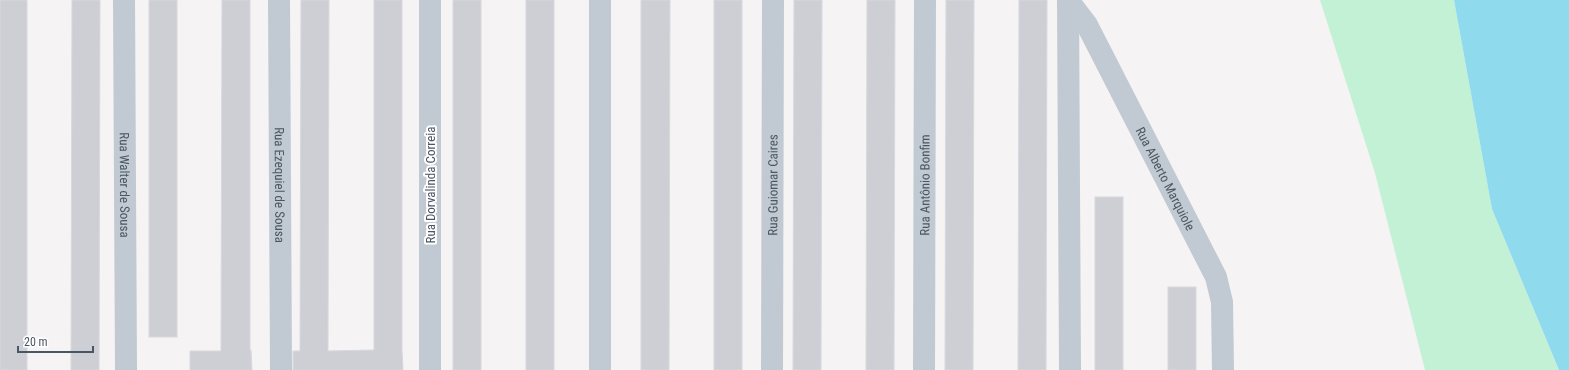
<svg xmlns="http://www.w3.org/2000/svg" width="1569" height="370" font-family="'Roboto Condensed',sans-serif">
<style>
.green{fill:#c3f1d5}
.water{fill:#90daee}
.building{fill:#cdcfd5;stroke:#d7d9de}
.lines{fill:none;stroke-linecap:round;stroke-linejoin:round}
.minor{stroke:#c1cad2;stroke-width:22}
.labels{text-anchor:middle;dominant-baseline:central;stroke-width:4;stroke-linejoin:round;paint-order:stroke}
.street-label{font-size:13px;fill:#4a5661;stroke:#fff}
</style>
<rect width="100%" height="100%" fill="#f5f3f3"/>
<polygon class="green" points="1320,0 1454,0 1492,209 1559,370 1425,370 1375,173"/>
<polygon class="water" points="1454,0 1569,0 1569,370 1559,370 1492,209"/>
<g class="building">
<rect x="0" y="0" width="27" height="370"/>
<polygon points="72,0 100,0 99,370 71,370"/>
<rect x="149" y="0" width="28" height="337"/>
<polygon points="222,0 250,0 250,350 251,350 252,370 190,370 190,351 221,351"/>
<polygon points="301,0 329,0 328,351 374,350 374,0 402,0 402,350 403,370 293,370 293,351 300,351"/>
<rect x="453" y="0" width="28" height="370"/>
<rect x="526" y="0" width="28" height="370"/>
<polygon points="641,0 670,0 669,370 641,370"/>
<rect x="714" y="0" width="28" height="370"/>
<polygon points="794,0 822,0 821,370 793,370"/>
<polygon points="867,0 895,0 894,370 866,370"/>
<polygon points="946,0 974,0 973,370 945,370"/>
<polygon points="1019,0 1047,0 1046,370 1018,370"/>
<rect x="1095" y="197" width="28" height="173"/>
<rect x="1168" y="287" width="28" height="83"/>
</g>
<g class="lines">
<g class="minor">
<path id="s1" d="M124 0 126 370"/>
<path id="s2" d="M279 0 281 370"/>
<path id="s3" d="M1068 0 1087 25 1216 277 1222 302 1223 370"/>
<polyline points="1068,0 1070,370"/>
<polyline points="430,370 430,0"/>
<polyline points="600,370 600,0"/>
<path id="s4" d="M772 370 773 0"/>
<path id="s5" d="M924 370 925 0"/>
</g>
</g>
<g class="labels">
<g class="street-label">
<text stroke="none"><textPath href="#s3" startOffset="204">Rua Alberto Marquiole</textPath></text>
<text stroke="none"><textPath href="#s1" startOffset="185">Rua Walter de Sousa</textPath></text>
<text stroke="none"><textPath href="#s2" startOffset="185">Rua Ezequiel de Sousa</textPath></text>
<text transform="translate(430 185) rotate(-90)">Rua Dorvalinda Correia</text>
<text stroke="none"><textPath href="#s4" startOffset="185">Rua Guiomar Caires</textPath></text>
<text stroke="none"><textPath href="#s5" startOffset="185">Rua Antônio Bonfim</textPath></text>
</g>
</g>
<path d="M18 346v6h75v-6" fill="none" stroke="#4a5661" stroke-width="2"/>
<text x="24" y="346" font-size="12" fill="#4a5661" stroke="#ffffff" stroke-width="3" paint-order="stroke">20 m</text>
</svg>
